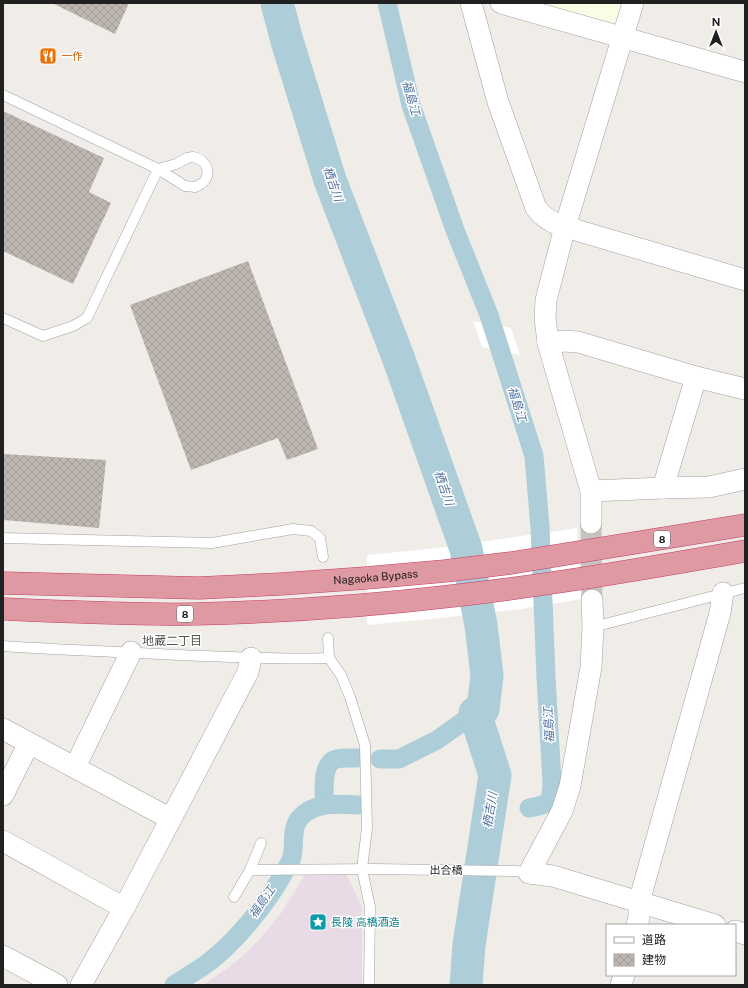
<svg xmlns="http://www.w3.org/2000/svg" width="748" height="988" font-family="'Public Sans','Noto Sans JP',sans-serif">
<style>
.industrial{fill:#e8dbe5}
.education{fill:#fbfce5}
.pier{fill:#fff}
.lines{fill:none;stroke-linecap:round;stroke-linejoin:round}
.canal{stroke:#adcdd8;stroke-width:19}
.river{stroke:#adcdd8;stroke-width:33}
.building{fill:url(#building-cross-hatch)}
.street-tunnel{stroke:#c6c4c0;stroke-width:21;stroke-dasharray:21 10;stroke-linecap:butt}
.lane-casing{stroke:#a1a1a1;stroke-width:11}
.street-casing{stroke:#a1a1a1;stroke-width:22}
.highway-casing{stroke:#c83b66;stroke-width:23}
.lane{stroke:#fff;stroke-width:10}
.street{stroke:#fff;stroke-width:21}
.highway{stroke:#de99a3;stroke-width:22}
.labels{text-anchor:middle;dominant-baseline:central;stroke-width:3;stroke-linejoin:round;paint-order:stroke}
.shield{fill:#fff;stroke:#636363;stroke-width:1}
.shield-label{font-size:10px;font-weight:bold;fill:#202020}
.food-label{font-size:11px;fill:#c56008;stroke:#fff;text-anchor:start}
.street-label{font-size:11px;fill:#202020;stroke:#fff}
.culture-label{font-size:11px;fill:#0d838f;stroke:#fff;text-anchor:start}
.water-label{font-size:12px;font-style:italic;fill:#54769f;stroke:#fff}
.neighbourhood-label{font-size:12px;fill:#535353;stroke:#fff}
</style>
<defs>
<pattern id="building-cross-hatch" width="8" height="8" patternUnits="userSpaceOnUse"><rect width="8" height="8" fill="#bdb6b1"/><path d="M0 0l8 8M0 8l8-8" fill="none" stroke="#a29c98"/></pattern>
</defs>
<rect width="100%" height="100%" fill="#f0ede8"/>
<polygon class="industrial" points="306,873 346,874 362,907 362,985 203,985 228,968 248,951 266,932 282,912"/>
<polygon class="education" points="540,3 621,3 615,24"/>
<g class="pier">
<polygon points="473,321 511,328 520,355 482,347"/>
<polygon points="577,528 581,599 521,609 440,618 367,625 367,555 438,548"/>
</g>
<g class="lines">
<g class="canal">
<path d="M387 3 411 105 455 230 489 315 534 456 540 527 546 677 552 783C551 804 549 804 529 808"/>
<polyline points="380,759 399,759 437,740 475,713"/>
<path d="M324 804C325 792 321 770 332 761 338 757 350 758 357 758"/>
<path d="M174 985C184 978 195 972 205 965 233 945 265 906 282 876 284 871 289 865 291 860 296 847 290 831 299 819 314 801 339 804 359 805"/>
</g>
<polyline class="river" points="277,3 287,41 330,180 398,357 466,549 481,625 487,675 483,709 475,713 495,775 469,945 466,985"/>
</g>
<g class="building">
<polygon points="52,3 129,3 115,34"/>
<polygon points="3,111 104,158 89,192 111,203 73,284 3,251"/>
<polygon points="248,261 318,449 287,460 278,438 191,470 130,305"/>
<polygon points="3,454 106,460 99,528 3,520"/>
</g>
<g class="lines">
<polyline class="street-tunnel" points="591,523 592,600"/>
<g class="lane-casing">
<g id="lane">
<polyline points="3,95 158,169 87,318 73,326 43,336 3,318"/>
<path d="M193 157C211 161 213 181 195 187L185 186 158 169 176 164 187 158Z"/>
<polyline points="3,538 212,543 293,529 311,531 320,538 323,557"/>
<polyline points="593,627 745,588"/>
<polyline points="328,638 329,658 341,675 350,697 365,745 367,828 362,869 370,907 369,985"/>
<path d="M3 646C62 650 121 652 180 655 229 657 279 660 329 658"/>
<polyline points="250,870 261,843"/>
<polyline points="234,897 250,870 375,869 516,871 529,873"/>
</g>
</g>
<g class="street-casing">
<g id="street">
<path d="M471 3 498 102 536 208C543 217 549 221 559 225L745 280"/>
<polyline points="501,3 745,72"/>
<polyline points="548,343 564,341 578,342 696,377 745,389"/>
<polyline points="663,488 696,377"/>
<polyline points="591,491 663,488 709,487 745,479"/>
<polyline points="591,523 591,491 548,343 545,318 546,300 565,227 633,3"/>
<polyline points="592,600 593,627 591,667 570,786 562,811 529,873 553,876 715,925"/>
<polyline points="3,729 29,743"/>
<polyline points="75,767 131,652"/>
<polyline points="3,795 29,743 171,819"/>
<polyline points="3,841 124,908"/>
<polyline points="637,925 639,918 639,902 720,613 723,593"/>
<polyline points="735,931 745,934"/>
<polyline points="3,956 57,985"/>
<polyline points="81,985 124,908 248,672 251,658"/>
<polyline points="621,985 624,975"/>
</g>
</g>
<g class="highway-casing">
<g id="highway">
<path id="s1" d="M3 583 199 588 281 584 366 578 445 571 511 563 745 525"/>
<path d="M3 609C67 612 130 615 194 614 280 612 367 606 452 596 550 585 648 568 745 551"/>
</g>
</g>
<use href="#lane" class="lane"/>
<use href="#street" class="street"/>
<use href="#highway" class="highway"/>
</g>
<defs>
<g id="restaurant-square" transform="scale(0.9)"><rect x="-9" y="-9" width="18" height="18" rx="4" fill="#e8710a" stroke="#fff"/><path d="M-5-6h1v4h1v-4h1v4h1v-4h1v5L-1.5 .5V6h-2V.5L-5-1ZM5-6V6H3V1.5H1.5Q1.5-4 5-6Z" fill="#fff"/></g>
<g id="sight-square" transform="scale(0.9)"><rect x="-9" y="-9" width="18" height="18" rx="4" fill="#0f9aa8" stroke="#fff"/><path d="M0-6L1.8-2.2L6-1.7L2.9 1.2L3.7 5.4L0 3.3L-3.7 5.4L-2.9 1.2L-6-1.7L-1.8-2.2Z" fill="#fff"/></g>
</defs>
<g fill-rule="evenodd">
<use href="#restaurant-square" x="48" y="56"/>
<use href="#sight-square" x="318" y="922"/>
</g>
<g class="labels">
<g class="shield">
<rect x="654" y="531" width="16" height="16" rx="3"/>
<rect x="177" y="606" width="16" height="16" rx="3"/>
</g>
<g class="shield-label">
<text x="662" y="539">8</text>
<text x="185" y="614">8</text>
</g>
<g class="food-label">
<text x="61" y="56">一作</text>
</g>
<g class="street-label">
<text stroke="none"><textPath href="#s1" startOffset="373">Nagaoka Bypass</textPath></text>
<text transform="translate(446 870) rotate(1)">出合橋</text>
</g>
<g class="culture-label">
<text x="331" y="922">長陵 高橋酒造</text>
</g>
<g class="water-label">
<text transform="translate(411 98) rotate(74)">福島江</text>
<text transform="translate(333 184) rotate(71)">栖吉川</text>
<text transform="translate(517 404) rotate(73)">福島江</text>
<text transform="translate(444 488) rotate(71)">栖吉川</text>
<text transform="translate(549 725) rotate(-93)">福島江</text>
<text transform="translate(490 810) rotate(-81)">栖吉川</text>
<text transform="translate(262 902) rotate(-55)">福島江</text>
</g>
<g class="neighbourhood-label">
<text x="172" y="641">地蔵二丁目</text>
</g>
</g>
<rect width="748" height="988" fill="none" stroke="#202020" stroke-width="8"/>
<rect x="606" y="924" width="130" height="52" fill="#ffffff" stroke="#a6a6a6"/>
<rect x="614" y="937" width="20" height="6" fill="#ffffff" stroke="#a6a6a6"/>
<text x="642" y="944" font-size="12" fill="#202020">道路</text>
<rect x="614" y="954" width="20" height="12" fill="url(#building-cross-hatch)" stroke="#a6a6a6"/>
<text x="642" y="964" font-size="12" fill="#202020">建物</text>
<g transform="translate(716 32)" stroke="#ffffff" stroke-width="3" paint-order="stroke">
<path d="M0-3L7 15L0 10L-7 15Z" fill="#202020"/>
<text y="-6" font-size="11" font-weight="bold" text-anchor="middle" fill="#202020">N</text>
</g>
</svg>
